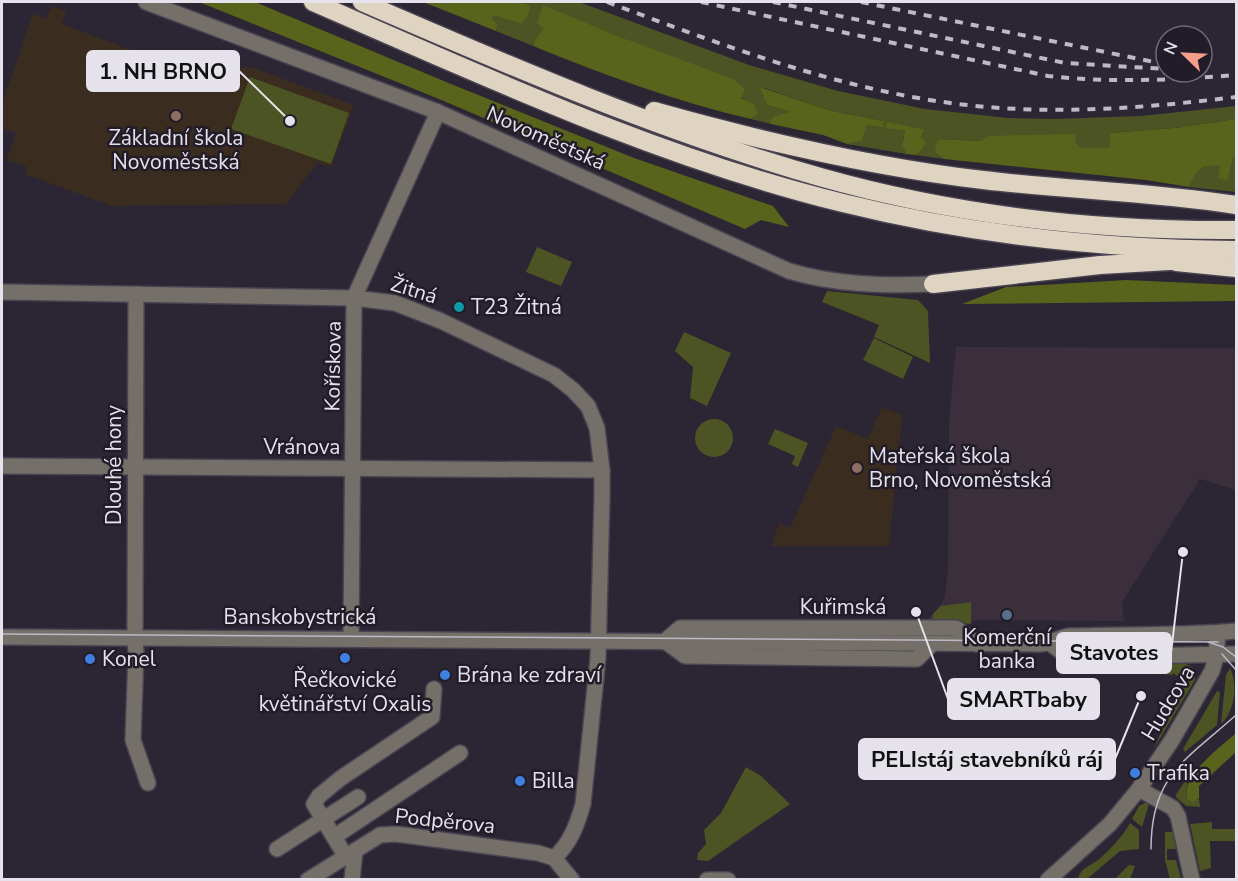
<svg xmlns="http://www.w3.org/2000/svg" width="1238" height="881" font-family="'Nunito Sans',sans-serif">
<style>
.commercial{fill:#3b2f3c}
.education{fill:#3a2d20}
.green{fill:#4c5424}
.forest{fill:#58631b}
.lines{fill:none;stroke-linecap:round;stroke-linejoin:round}
.minor-casing{stroke:#494351;stroke-width:18}
.highway-casing{stroke:#494351;stroke-width:21}
.minor{stroke:#747069;stroke-width:15}
.highway{stroke:#dfd4c2;stroke-width:18}
.tram{stroke:#beb9c4;stroke-width:1.5}
.rail{stroke:#beb9c4;stroke-width:4;stroke-dasharray:8 8;stroke-linecap:butt}
.education-dot{fill:#8d6e63;stroke:#221c29;stroke-width:2}
.culture-dot{fill:#0f9aa8;stroke:#221c29;stroke-width:2}
.service-dot{fill:#5c6f8a;stroke:#221c29;stroke-width:2}
.shop-dot{fill:#3f7fe0;stroke:#221c29;stroke-width:2}
.labels{text-anchor:middle;dominant-baseline:central;stroke-width:5;stroke-linejoin:round;paint-order:stroke}
.poi-label{font-size:21px;fill:#e6e2eb;stroke:#221c29;text-anchor:start}
.street-label{font-size:21px;fill:#e6e2eb;stroke:#221c29}
.leader{fill:none;stroke:#e6e2eb;stroke-width:2}
.callout-dot{fill:#e6e2eb;stroke:#221c29;stroke-width:2}
.callout{fill:#e6e2eb;stroke:#e6e2eb;stroke-width:2}
.callout-label{font-size:22px;text-anchor:middle;font-weight:bold;fill:#111}
</style>
<rect width="100%" height="100%" fill="#2b2534"/>
<polygon class="commercial" points="956,347 1236,348 1236,490 1200,479 1122,602 1124,621 974,620 968,625 927,621 944,600 945,595 948,569 949,421"/>
<g class="education">
<polygon points="52,6 66,11 62,24 168,64 171,59 227,80 233,65 243,69 244,67 253,68 354,105 331,167 317,163 286,204 112,206 25,174 27,167 7,160 16,133 2,128 2,102 23,45 22,44 33,14 47,18"/>
<polygon points="882,407 902,415 889,546 771,546 779,523 790,528 836,426 868,439"/>
</g>
<g class="green">
<polygon points="520,2 579,2 749,65 838,91 925,109 1008,118 1054,119 1141,116 1236,106 1236,119 1174,128 1110,133 1111,148 1079,148 1075,141 1075,135 981,141 939,139 936,153 944,159 915,155 921,151 921,137 925,131 886,128 905,131 902,145 906,154 847,144 862,141 867,125 884,121 832,111 761,87 767,105 792,112 771,121 771,124 751,119 757,113 752,103 623,38 544,6 545,29 535,39 533,46 496,31 498,24 492,18 494,14 522,24 530,5"/>
<polygon points="250,77 349,113 331,164 231,129"/>
<polygon points="1233,157 1236,157 1236,192 1189,187 1195,172 1209,165 1220,166"/>
<polygon points="537,247 572,262 561,286 526,272"/>
<polygon points="827,291 918,300 928,311 930,363 874,337 879,325 822,302"/>
<polygon points="684,332 731,353 707,406 690,398 693,367 675,351"/>
<polygon points="874,338 913,357 903,379 863,360"/>
<circle cx="714" cy="438" r="19"/>
<polygon points="775,429 808,443 798,467 792,464 795,456 768,444"/>
<polygon points="971,602 971,624 932,620 933,614 941,606"/>
<path d="M1143 663H1150L1152 667H1160L1161 663C1175 663 1198 659 1195 680L1153 750 1185 681 1173 673 1172 675 1143 672Z"/>
<path d="M1230 668C1238 684 1235 711 1221 724L1226 675Z"/>
<polygon points="1217,691 1220,692 1217,725 1185,752 1183,749"/>
<polygon points="1202,763 1188,779 1186,795 1197,800 1199,798 1200,807 1186,806 1176,797 1176,795 1187,778"/>
<polygon points="746,767 761,776 790,804 708,861 697,860 698,853 706,844 704,830 721,813"/>
<polygon points="1145,803 1149,804 1142,827 1132,819 1139,806"/>
<polygon points="1212,822 1212,829 1236,829 1236,841 1210,841 1211,868 1200,871 1190,824"/>
<path d="M1130 823 1139 830V849L1120 851 1087 879H1078C1081 867 1089 867 1098 860 1109 851 1123 836 1130 823Z"/>
<polygon points="1165,832 1179,832 1178,849 1167,849 1167,860 1176,860 1181,879 1170,879 1165,860"/>
<polygon points="1129,865 1135,866 1130,879 1115,879"/>
</g>
<g class="forest">
<polygon points="199,2 255,2 451,84 634,158 773,206 789,227 761,220 745,229 439,99"/>
<polygon points="423,2 520,2 530,5 529,12 522,24 494,15 492,18 498,24 496,31"/>
<path d="M543 5 623 38 733 79 745 89 741 98 753 103 758 113 751 119C677 102 604 75 533 46L535 39 544 29 537 23Z"/>
<polygon points="760,87 832,111 884,121 883,127 867,125 862,141 847,144 823,135 771,124 770,121 775,116 791,112 767,105"/>
<path d="M1236 119V157H1233L1227 180 1218 178 1220 166C1200 164 1196 171 1189 187L1146 180 944 159 936 153 935 146 939 139 981 141 989 136 1075 134V141L1080 148H1110V133L1174 128Z"/>
<polygon points="887,122 925,130 921,137 926,142 921,151 915,155 906,154 902,145 905,131 885,128"/>
<polygon points="1126,280 1236,285 1236,301 962,304 1006,287"/>
<path d="M1236 733V752L1199 786V798L1193 802 1188 800C1178 777 1221 747 1236 733Z"/>
</g>
<g class="lines">
<g class="minor-casing">
<g id="minor">
<path d="M146 2 438 112 789 271C836 285 884 286 933 284"/>
<path d="M2 292 354 298 395 303 441 321 554 375 573 390 588 406 597 428 602 470V497L598 658 583 804C577 825 570 844 554 858"/>
<polyline points="136,294 135,635 136,653 133,740 148,783"/>
<polyline points="2,466 602,470"/>
<path d="M2 637 1040 644C1051 644 1060 637 1070 636 1126 634 1181 636 1236 631"/>
<polyline points="351,639 354,298 438,112"/>
<polyline points="665,641 680,628 956,628 977,644"/>
<polyline points="665,641 685,656 917,659 932,644"/>
<polyline points="1051,644 1063,653 1084,657 1236,654"/>
<polyline points="1139,789 1173,808 1178,816 1192,880"/>
<polyline points="334,837 460,753"/>
<polyline points="277,849 358,797"/>
<polyline points="346,857 314,804 319,796 341,778 432,717 434,689"/>
<polyline points="308,880 380,835 396,834 538,853 554,858 572,880"/>
<polyline points="352,880 355,851"/>
<polyline points="707,880 728,880"/>
<polyline points="1048,880 1110,824 1139,789 1172,740 1212,671 1216,657 1218,633"/>
</g>
</g>
<g class="highway-casing">
<g id="highway">
<path d="M313 2C486 77 659 158 843 203 972 235 1103 249 1236 250"/>
<path d="M362 2C512 67 662 132 820 177 954 215 1097 231 1236 230"/>
<path d="M654 111C761 141 872 167 983 180 1067 190 1152 192 1236 205"/>
<polyline points="1176,262 1236,268"/>
<polyline points="933,284 1100,265 1187,260"/>
</g>
</g>
<use href="#minor" class="minor"/>
<use href="#highway" class="highway"/>
<g class="tram">
<polyline points="2,634 1218,642"/>
<polyline points="1208,642 1223,647 1236,657"/>
<polyline points="1222,654 1236,670"/>
<path d="M1151 849C1151 775 1186 760 1236 715"/>
</g>
<g class="rail">
<path d="M607 2C730 48 855 96 987 107 1071 114 1153 107 1236 97"/>
<path d="M701 2 1048 76C1112 83 1173 80 1236 75"/>
<polyline points="773,2 1065,63 1166,69"/>
<polyline points="861,2 1154,62"/>
</g>
</g>
<g class="education-dot">
<circle cx="176" cy="116" r="6"/>
<circle cx="857" cy="468" r="6"/>
</g>
<circle class="culture-dot" cx="459" cy="307" r="6"/>
<circle class="service-dot" cx="1007" cy="615" r="6"/>
<g class="shop-dot">
<circle cx="345" cy="658" r="6"/>
<circle cx="90" cy="659" r="6"/>
<circle cx="445" cy="675" r="6"/>
<circle cx="1135" cy="773" r="6"/>
<circle cx="520" cy="781" r="6"/>
</g>
<g class="labels">
<g class="poi-label">
<text x="176" y="138" text-anchor="middle">Základní škola<tspan x="176" dy="24">Novoměstská</tspan></text>
<text x="471" y="307">T23 Žitná</text>
<text x="869" y="456">Mateřská škola<tspan x="869" dy="24">Brno, Novoměstská</tspan></text>
<text x="1007" y="637" text-anchor="middle">Komerční<tspan x="1007" dy="24">banka</tspan></text>
<text x="102" y="659">Konel</text>
<text x="457" y="675">Brána ke zdraví</text>
<text x="345" y="680" text-anchor="middle">Řečkovické<tspan x="345" dy="24">květinářství Oxalis</tspan></text>
<text x="1147" y="773">Trafika</text>
<text x="532" y="781">Billa</text>
</g>
<g class="street-label">
<text transform="translate(546 138) rotate(24)">Novoměstská</text>
<text transform="translate(414 290) rotate(17)">Žitná</text>
<text transform="translate(333 366) rotate(-89)">Kořískova</text>
<text x="302" y="447">Vránova</text>
<text transform="translate(114 465) rotate(-90)">Dlouhé hony</text>
<text x="843" y="607">Kuřimská</text>
<text x="300" y="617">Banskobystrická</text>
<text transform="translate(1168 703) rotate(-59)">Hudcova</text>
<text transform="translate(445 821) rotate(6)">Podpěrova</text>
</g>
</g>
<path class="leader" d="M290 121L239 71M1183 552L1171 653M916 612L948 699M1141 696L1115 759"/>
<g class="callout-dot">
<circle cx="290" cy="121" r="6"/>
<circle cx="1183" cy="552" r="6"/>
<circle cx="916" cy="612" r="6"/>
<circle cx="1141" cy="696" r="6"/>
</g>
<g class="callout">
<rect x="87" y="51" width="152" height="40" rx="6"/>
<rect x="1057" y="633" width="114" height="40" rx="6"/>
<rect x="948" y="679" width="151" height="40" rx="6"/>
<rect x="859" y="739" width="256" height="40" rx="6"/>
</g>
<g class="callout-label">
<text x="163" y="79">1. NH BRNO</text>
<text x="1114" y="660">Stavotes</text>
<text x="1023" y="707">SMARTbaby</text>
<text x="987" y="767">PELIstáj stavebníků ráj</text>
</g>
<rect width="1238" height="881" fill="none" stroke="#e6e2eb" stroke-width="6"/>
<g transform="translate(1184 54) rotate(294)"><circle r="28" fill="#221c29" stroke="#706b77" stroke-width="1.5"/>
<path d="M0-4.5L10 22L0 15L-10 22Z" fill="#f49e8a"/>
<text y="-9" font-size="16" font-weight="bold" text-anchor="middle" fill="#e6e2eb">N</text>
</g>
</svg>
